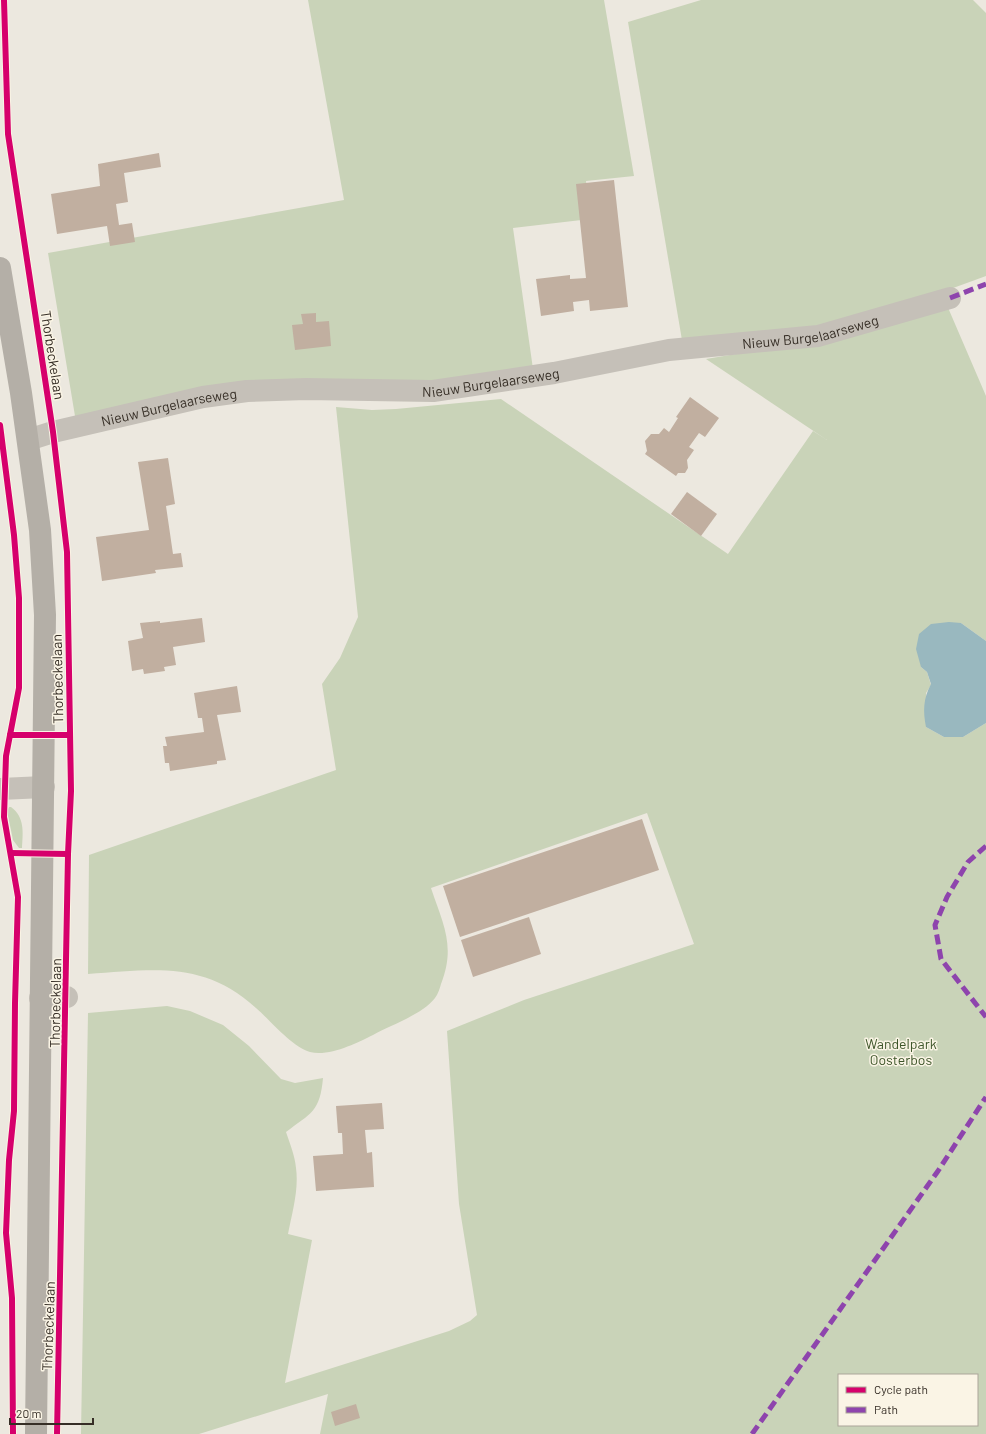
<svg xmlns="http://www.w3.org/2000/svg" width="986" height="1434" font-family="Barlow,sans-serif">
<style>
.green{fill:#c9d3b8;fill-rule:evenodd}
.water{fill:#99b8bf}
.building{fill:#c1afa0}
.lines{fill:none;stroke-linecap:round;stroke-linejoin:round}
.minor{stroke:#c5c0b8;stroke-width:22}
.major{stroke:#b4afa7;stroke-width:22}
.quiet{stroke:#8e44ad;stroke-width:5;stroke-dasharray:10 5;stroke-linecap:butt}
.cycleway-casing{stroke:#faf4e5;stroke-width:8}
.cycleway{stroke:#d6006c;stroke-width:6}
.labels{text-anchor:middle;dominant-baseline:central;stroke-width:3;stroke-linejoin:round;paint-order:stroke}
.street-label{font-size:14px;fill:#362e26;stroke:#faf4e5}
.park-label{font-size:14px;fill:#3d5529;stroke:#faf4e5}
</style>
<rect width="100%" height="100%" fill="#ece8df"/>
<g class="green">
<polygon points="308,0 604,0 634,176 586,181 590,219 513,228 533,369 475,379 75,416 48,253 344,200"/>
<polygon points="701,0 973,0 986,13 986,276 912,303 844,324 683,346 628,22"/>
<path d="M946 303 986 396V641L961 623 921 667 927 672 931 685 926 693V727L944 737H963L986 723V1434H320L328 1394 199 1434H81L88 1013 167 1006 190 1011 223 1025 249 1046 281 1079 295 1083 323 1078C320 1112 311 1113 286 1132 290 1144 295 1156 296 1168 299 1190 292 1213 288 1234L312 1240 285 1383 449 1331 470 1321 477 1315 459 1204 447 1031 524 1000 694 944 647 813 431 888C443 924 456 946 441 984 440 988 438 994 435 998 423 1014 391 1025 373 1035 357 1043 329 1057 310 1052 292 1047 270 1020 256 1008 203 960 153 970 88 974L89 855 336 770 322 684 340 658 358 617 336 407 372 410 396 409 501 399 728 554 813 431 827 440 706 359 742 353ZM839 1375H977V1425H839Z"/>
<path d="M9 807H11C25 817 23 833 22 848H19L13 840 7 811Z"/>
</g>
<path class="water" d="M949 622 961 623 986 641V723L963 737H944L926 727C923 711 923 699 931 684L927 672 921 667 916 649 919 634 931 624Z"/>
<g class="building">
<polygon points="159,153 161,167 124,173 128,202 116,204 119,225 132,223 135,242 110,246 107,226 57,234 51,194 100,186 98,164"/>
<polygon points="614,180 628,307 590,311 589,300 573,302 574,311 541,316 536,279 570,275 570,279 586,278 576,184"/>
<polygon points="316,313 316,322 329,321 331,346 295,350 292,325 303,324 301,314"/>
<polygon points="690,397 719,418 705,437 699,433 689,447 694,450 687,460 688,468 685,473 678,473 676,476 645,454 647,451 645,441 651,434 659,434 664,428 669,432 678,418 676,417"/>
<polygon points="168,458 175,504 166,506 173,554 181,553 183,567 155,570 156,573 102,581 96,537 149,530 138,462"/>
<polygon points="687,492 717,514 701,536 671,514"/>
<polygon points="202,618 205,642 173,647 176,665 164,667 165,671 144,674 143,669 132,671 128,641 143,638 140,623 160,621 160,623"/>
<polygon points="237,686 241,712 217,715 226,760 217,761 217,764 170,771 169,763 165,763 163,746 167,746 165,737 204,732 202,718 198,718 194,693"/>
<polygon points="642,819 659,870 460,937 443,886"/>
<polygon points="529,917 541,954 473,977 461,940"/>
<polygon points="382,1103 384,1129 365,1130 367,1153 372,1152 374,1187 316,1191 313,1156 343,1154 342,1133 338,1133 336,1106"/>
<polygon points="356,1404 360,1418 335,1426 331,1412"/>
</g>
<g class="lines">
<g class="minor">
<path id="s1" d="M28 440 53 432 203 397 247 391 306 389 433 391 554 373 669 350 818 336 950 298"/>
<polyline points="0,789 44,787"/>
<polyline points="40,998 67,997"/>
</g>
<polyline class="major" points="0,268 21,393 40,530 45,615 36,1434"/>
<g class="quiet">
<polyline points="950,298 986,284"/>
<polyline points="986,846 968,862 947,897 935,925 941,959 986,1017"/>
<polyline points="752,1434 938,1171 986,1097"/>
</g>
<g class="cycleway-casing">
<g id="cycleway">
<polyline points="4,0 8,134 53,432 67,552 71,791 68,854 57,1434"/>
<polyline points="0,425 14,535 19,598 19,688 6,756 4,817 18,897 15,1003 14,1111 9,1160 6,1233 12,1298 13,1434"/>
<polyline points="10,735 70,735"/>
<polyline points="11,853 68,854"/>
</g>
</g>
<use href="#cycleway" class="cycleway"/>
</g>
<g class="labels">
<g class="street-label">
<text stroke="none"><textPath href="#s1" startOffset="793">Nieuw Burgelaarseweg</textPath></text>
<text transform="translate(53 355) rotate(81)">Thorbeckelaan</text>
<text stroke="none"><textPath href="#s1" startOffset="469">Nieuw Burgelaarseweg</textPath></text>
<text stroke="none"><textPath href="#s1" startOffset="145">Nieuw Burgelaarseweg</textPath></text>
<text transform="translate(57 679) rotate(-91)">Thorbeckelaan</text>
<text transform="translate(55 1003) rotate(-89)">Thorbeckelaan</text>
<text transform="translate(48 1326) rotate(-88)">Thorbeckelaan</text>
</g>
<g class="park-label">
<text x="901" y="1043">Wandelpark<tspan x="901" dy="16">Oosterbos</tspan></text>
</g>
</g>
<rect x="838" y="1374" width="140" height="52" fill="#faf4e5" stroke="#aca599"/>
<rect x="846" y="1387" width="20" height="6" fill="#d6006c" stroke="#aca599"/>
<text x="874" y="1394" font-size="12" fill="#362e26">Cycle path</text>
<rect x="846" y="1407" width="20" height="6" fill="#8e44ad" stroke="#aca599"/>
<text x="874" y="1414" font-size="12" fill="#362e26">Path</text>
<path d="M10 1418v6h83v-6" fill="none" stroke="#362e26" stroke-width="2"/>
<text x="16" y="1418" font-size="12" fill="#362e26" stroke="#faf4e5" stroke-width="3" paint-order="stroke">20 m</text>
</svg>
